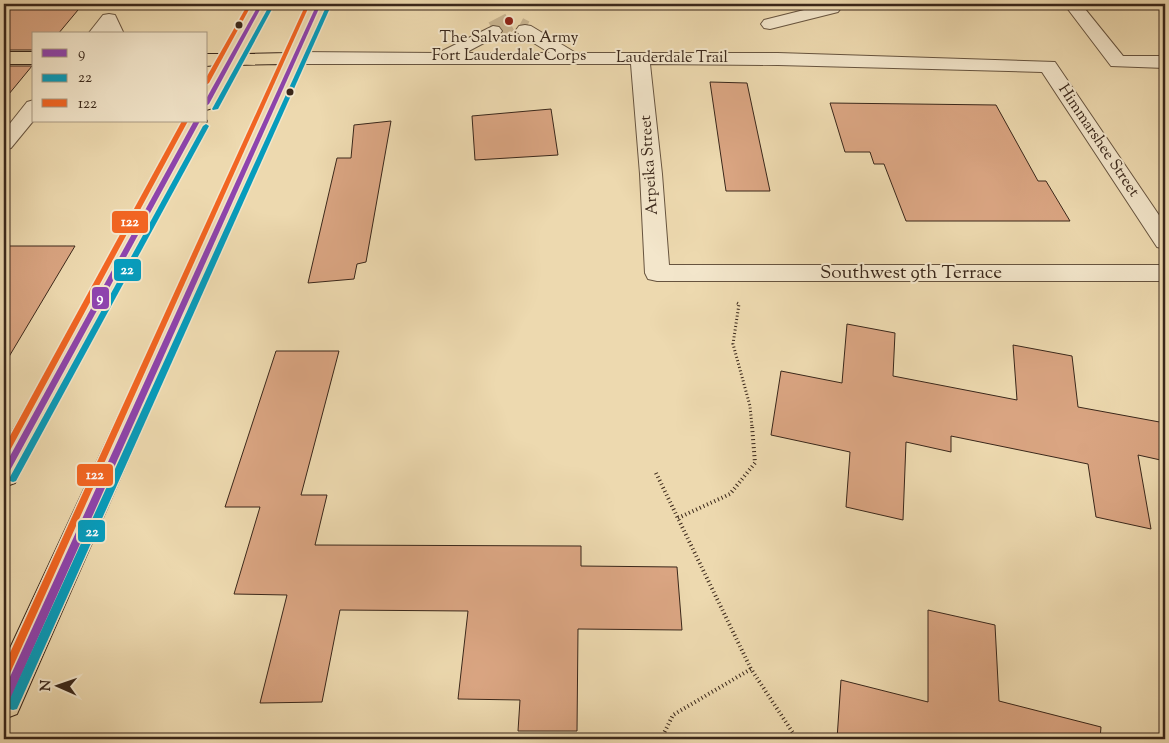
<svg xmlns="http://www.w3.org/2000/svg" width="1169" height="743" font-family="'Sorts Mill Goudy',serif">
<style>
.building{fill:#daa582;stroke:#3a271a}
.lines{fill:none;stroke-linecap:round;stroke-linejoin:round}
.minor-tunnel{stroke:#c9b591;stroke-width:19;stroke-dasharray:19 10;stroke-linecap:butt}
.minor-casing{stroke:#67543f;stroke-width:2}
.major-casing{stroke:#3a271a;stroke-width:2}
.path-far1{stroke:#3a271a;stroke-width:3;stroke-dasharray:1 2.5;stroke-linecap:butt}
.path{stroke:#3a271a;stroke-width:4;stroke-dasharray:1 3;stroke-linecap:butt}
.minor{fill:#f3e6cb;fill-rule:evenodd}
.major{fill:#edd9af;fill-rule:evenodd}
.bus-1-casing{stroke:#f3e6cb;stroke-width:3}
.bus-2-casing{stroke:#f3e6cb;stroke-width:3}
.bus-3-casing{stroke:#f3e6cb;stroke-width:3}
.bus-1{fill:#8e44ad;fill-rule:evenodd}
.bus-2{fill:#069cbc;fill-rule:evenodd}
.bus-3{fill:#f26522;fill-rule:evenodd}
.poi-dot{fill:#8f2418;stroke:#f3e6cb;stroke-width:2}
.bus-dot{fill:#3a271a;stroke:#f3e6cb;stroke-width:2}
.labels{text-anchor:middle;dominant-baseline:central;stroke-width:4;stroke-linejoin:round;paint-order:stroke}
.far-poi-label{font-size:16px;fill:#3a271a;stroke:#f3e6cb}
.far-street-label{font-size:16px;fill:#3a271a;stroke:#f3e6cb}
.street-label{font-size:19px;fill:#3a271a;stroke:#f3e6cb}
.line-badge{stroke:#f3e6cb;stroke-width:2}
.badge-label{font-size:14px;text-anchor:middle;font-weight:bold;fill:#fff}
</style>
<rect width="100%" height="100%" fill="#edd9af"/>
<filter id="stains"><feTurbulence type="fractalNoise" baseFrequency=".004" numOctaves="4"/><feColorMatrix values="0 0 0 0 .2 0 0 0 0 .09 0 0 0 0 .02 0 0 0 .5 -.17"/></filter>
<radialGradient id="worn" r=".72"><stop offset=".6" stop-color="#630" stop-opacity="0"/><stop offset="1" stop-color="#630" stop-opacity=".3"/></radialGradient>
<g class="building">
<polygon points="4,4 83,4 58,34 34,34 34,50 4,50"/>
<polygon points="4,66 32,66 4,100"/>
<polygon points="710,82 747,83 770,191 726,191"/>
<polygon points="830,103 996,105 1038,181 1046,181 1070,221 906,221 884,164 874,164 870,152 845,152"/>
<polygon points="551,109 558,155 475,160 472,116"/>
<polygon points="391,121 366,262 357,264 354,279 308,283 337,158 351,158 354,125"/>
<polygon points="4,246 75,246 4,365"/>
<polygon points="847,324 895,333 893,376 1017,400 1013,345 1072,356 1078,407 1165,423 1165,461 1138,455 1151,529 1096,517 1088,464 951,436 951,452 906,442 903,520 846,507 850,452 771,435 781,371 842,383"/>
<polygon points="276,351 339,351 301,495 327,495 315,545 581,546 581,566 677,567 682,630 578,629 577,731 518,731 520,700 458,699 468,611 340,610 322,702 260,703 287,595 234,594 260,507 225,507"/>
<polygon points="928,610 995,625 999,701 1101,727 1100,739 837,739 841,680 928,702"/>
</g>
<g class="lines">
<polyline class="minor-tunnel" points="493,31 510,22 525,30"/>
<g class="minor-casing">
<g id="minor">
<polygon points="828,4 838,4 841,8 838,12 770,29 764,28 761,24 764,20"/>
<polygon points="1064,4 1081,4 1123,56 1165,56 1165,68 1111,66"/>
<polygon points="109,14 115,15 124,34 88,34 103,15"/>
<polygon points="525,25 531,26 576,53 778,53 1055,62 1165,224 1165,249 1157,247 1042,72 778,65 650,64 662,174 669,265 1165,265 1165,281 657,281 648,279 645,273 640,174 631,64 295,64 288,62 286,58 288,54 295,52 438,53 493,26 499,27 502,31 499,35 465,53 550,53 519,34 516,30 519,26"/>
<polygon points="34,100 34,120 11,148 4,150 4,131 27,102"/>
</g>
</g>
<g class="major-casing">
<g id="major">
<polygon points="253,4 270,4 243,54 288,53 311,4 328,4 17,714 4,719 4,661 282,64 237,65 216,104 213,108 206,110 206,86 218,65 206,66 206,54 224,54"/>
<rect x="4" y="52" width="30" height="12"/>
<polygon points="206,120 207,121 15,483 4,487 4,446 187,121 206,121"/>
</g>
</g>
<polyline class="path-far1" points="737,303 739,304 733,344 750,406 752,427"/>
<g class="path">
<polyline points="656,473 751,669"/>
<polyline points="678,518 730,494 755,463 752,426"/>
<polyline points="661,739 673,715 751,669 797,739"/>
</g>
<use href="#minor" class="minor"/>
<use href="#major" class="major"/>
<g class="bus-1-casing">
<g id="bus-1">
<polygon points="259,4 263,4 209,104 206,106 206,99"/>
<polygon points="317,4 321,4 8,705 4,706 4,690"/>
<polygon points="194,121 200,121 7,476 4,477 4,467"/>
</g>
</g>
<g class="bus-2-casing">
<g id="bus-2">
<polygon points="326,7 330,8 17,709 13,710 9,709 8,705 9,701"/>
<polygon points="268,8 272,9 218,109 213,110 212,109"/>
<polygon points="206,124 209,126 16,481 13,482 10,481 9,479 10,477 203,126"/>
</g>
</g>
<g class="bus-3-casing">
<g id="bus-3">
<polygon points="248,4 252,4 209,83 206,85 206,78"/>
<polygon points="306,4 310,4 7,680 4,682 4,666"/>
<polygon points="182,121 188,121 7,456 4,457 4,447"/>
</g>
</g>
<use href="#bus-1" class="bus-1"/>
<use href="#bus-2" class="bus-2"/>
<use href="#bus-3" class="bus-3"/>
</g>
<circle class="poi-dot" cx="509" cy="21" r="5"/>
<g class="bus-dot">
<circle cx="239" cy="25" r="4.5"/>
<circle cx="290" cy="92" r="4.5"/>
</g>
<g class="labels">
<g class="far-poi-label">
<text x="509" y="38">The Salvation Army<tspan x="509" dy="18">Fort Lauderdale Corps</tspan></text>
</g>
<g class="far-street-label">
<text x="672" y="58">Lauderdale Trail</text>
<text transform="translate(1098 141) rotate(56)">Himmarshee Street</text>
<text transform="translate(650 165) rotate(-94)">Arpeika Street</text>
</g>
<g class="street-label">
<text x="911" y="273">Southwest 9th Terrace</text>
</g>
</g>
<g class="line-badge">
<rect x="111" y="210" width="38" height="24" rx="5" fill="#f26522"/>
<rect x="113" y="258" width="29" height="24" rx="5" fill="#069cbc"/>
<rect x="91" y="286" width="19" height="24" rx="5" fill="#8e44ad"/>
<rect x="76" y="463" width="38" height="24" rx="5" fill="#f26522"/>
<rect x="77" y="519" width="29" height="24" rx="5" fill="#069cbc"/>
</g>
<g class="badge-label">
<text x="130" y="226">122</text>
<text x="127" y="274">22</text>
<text x="100" y="302">9</text>
<text x="95" y="479">122</text>
<text x="92" y="536">22</text>
</g>
<rect width="1169" height="743" fill="none" stroke="#edd9af" stroke-width="20"/>
<rect x="5" y="5" width="1159" height="733" fill="none" stroke="#3a271a" stroke-width="2.5"/>
<rect x="10" y="10" width="1149" height="723" fill="none" stroke="#3a271a"/>
<rect x="32" y="32" width="175" height="90" fill="#f3e6cb" stroke="#a99a84"/>
<rect x="42" y="49" width="25" height="8" fill="#8e44ad" stroke="#a99a84"/>
<text x="78" y="58" font-size="15" fill="#3a271a">9</text>
<rect x="42" y="74" width="25" height="8" fill="#069cbc" stroke="#a99a84"/>
<text x="78" y="82" font-size="15" fill="#3a271a">22</text>
<rect x="42" y="99" width="25" height="8" fill="#f26522" stroke="#a99a84"/>
<text x="78" y="108" font-size="15" fill="#3a271a">122</text>
<g transform="translate(58 686) rotate(272)" stroke="#f3e6cb" stroke-width="4" paint-order="stroke">
<path d="M0-4L9 19L0 12L-9 19Z" fill="#3a271a"/>
<text y="-8" font-size="14" font-weight="bold" text-anchor="middle" fill="#3a271a">N</text>
</g>
<rect width="100%" height="100%" filter="url(#stains)"/>
<rect width="100%" height="100%" fill="url(#worn)"/>
</svg>
